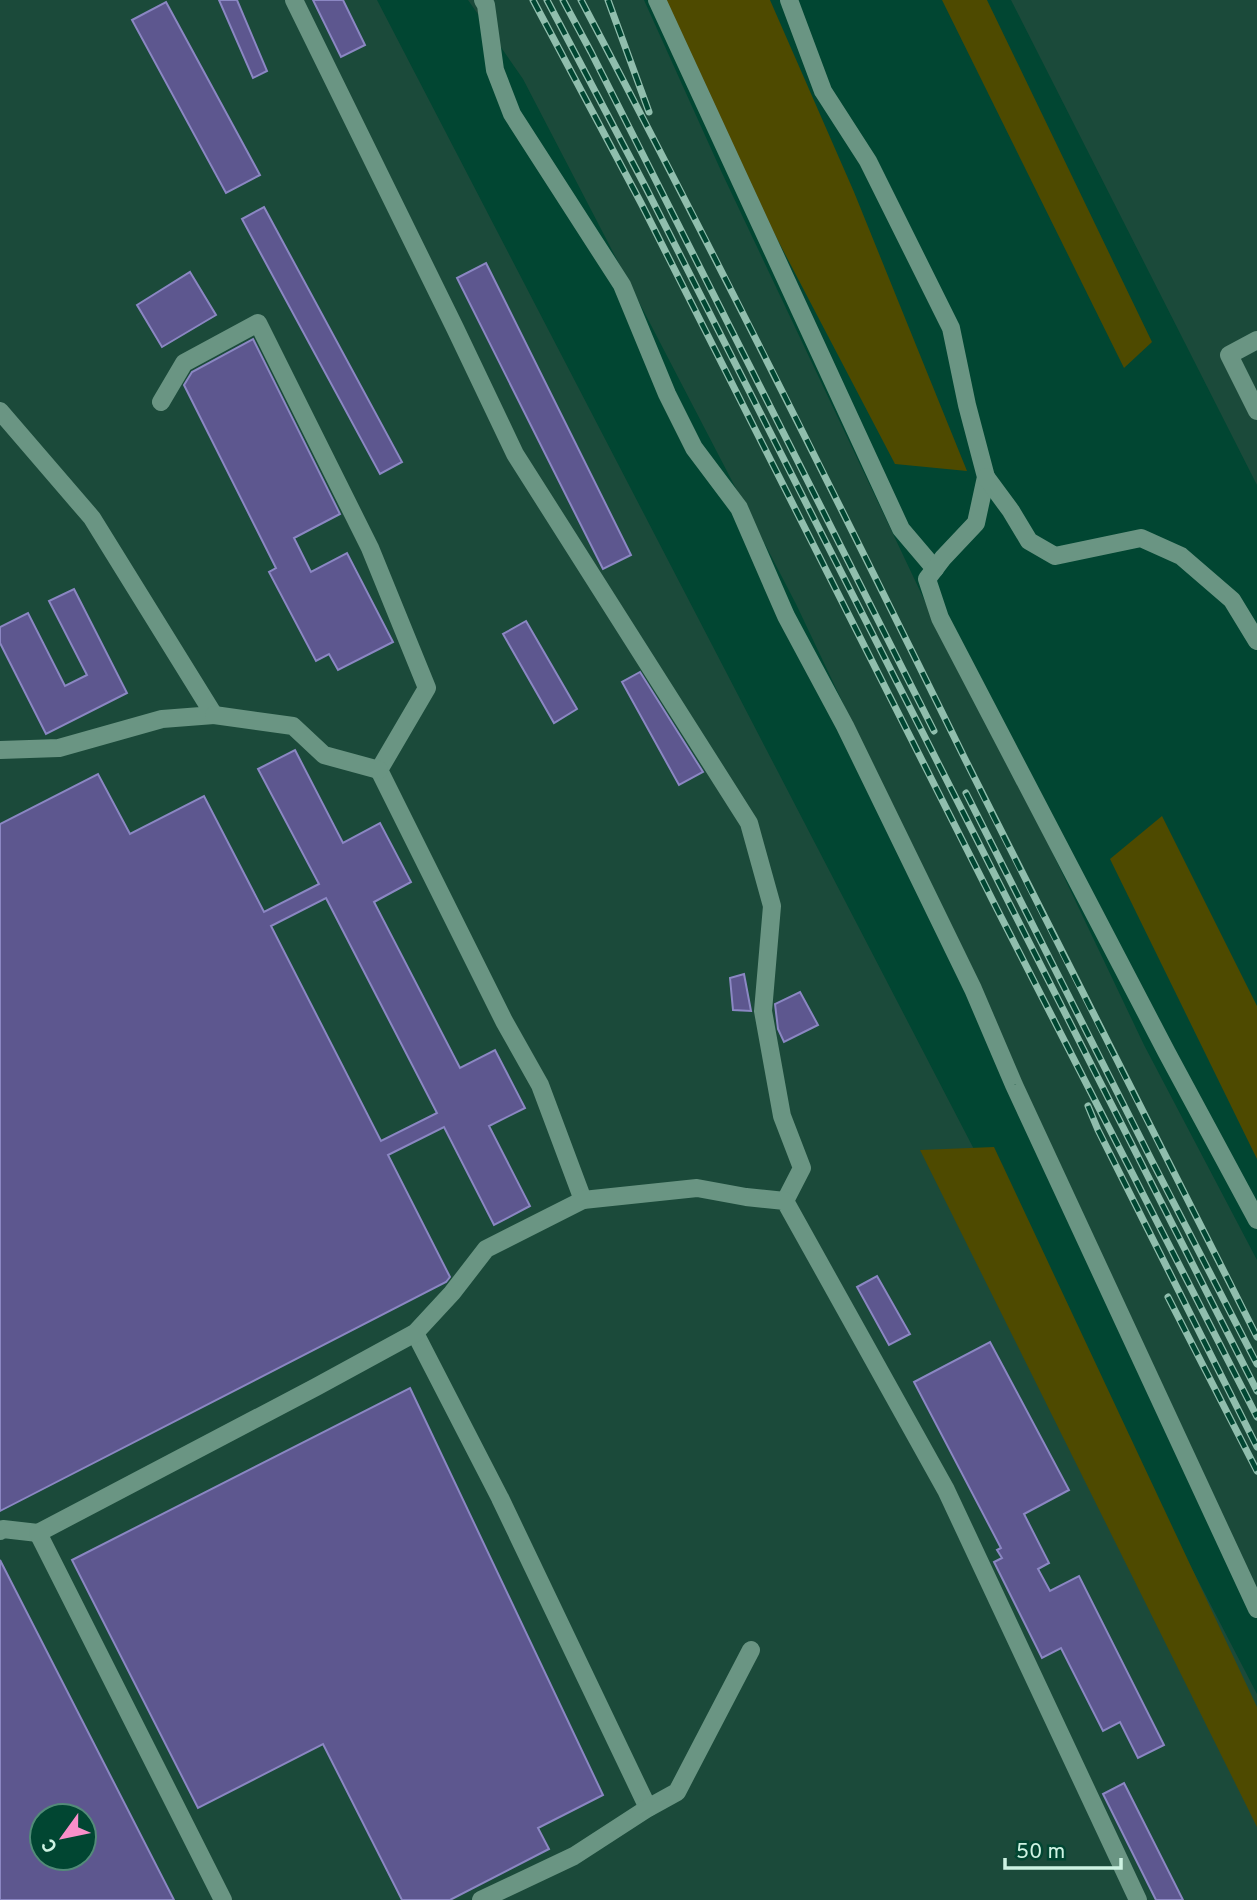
<svg xmlns="http://www.w3.org/2000/svg" width="1257" height="1900" font-family="Overpass,sans-serif">
<style>
.built{fill:#1b4a3a;fill-rule:evenodd}
.green{fill:#4e4a00}
.building{fill:#5d578f;stroke:#8b87c3;stroke-width:2;fill-rule:evenodd}
.lines{fill:none;stroke-linecap:round;stroke-linejoin:round}
.minor{stroke:#6a9583;stroke-width:18}
.rail-casing{stroke:#90bead;stroke-width:7}
.rail{stroke:#014632;stroke-width:4.5;stroke-dasharray:13;stroke-linecap:butt}
</style>
<rect width="100%" height="100%" fill="#014632"/>
<g class="built">
<path d="M0 0H377L1257 1694V1900H0ZM42 1816H84V1858H42Z"/>
<polygon points="468,0 644,0 722,173 957,669 1025,795 1144,1045 1257,1260 1257,1613 972,975 796,604 523,79"/>
<polygon points="1011,0 1257,0 1257,485"/>
</g>
<g class="green">
<polygon points="652,0 770,0 854,192 967,471 895,464"/>
<polygon points="942,0 987,0 1152,342 1124,368"/>
<polygon points="1162,816 1257,1006 1257,1159 1110,859"/>
<polygon points="994,1147 1257,1707 1257,1827 920,1150"/>
</g>
<g class="building">
<polygon points="219,0 237,0 267,71 253,78"/>
<polygon points="313,0 343,0 365,45 341,57"/>
<polygon points="166,2 260,175 226,193 132,20"/>
<polygon points="264,207 402,462 380,474 242,219"/>
<polygon points="486,263 631,555 603,569 457,278"/>
<polygon points="190,272 216,315 162,347 137,305"/>
<polygon points="253,339 340,514 294,538 311,572 347,553 393,642 338,670 329,654 316,661 269,572 276,568 184,385 192,372"/>
<polygon points="74,589 127,693 46,734 0,643 0,627 28,613 65,686 87,675 49,601"/>
<polygon points="526,621 577,709 554,723 503,634"/>
<polygon points="640,672 703,772 679,785 622,682"/>
<path d="M295 750 343 843 380 823 411 882 374 902 460 1068 495 1050 525 1108 489 1126 530 1206 494 1225 444 1127 388 1155 450 1277 446 1282 0 1511V824L98 774 130 834 204 796 264 912 319 884 258 769ZM326 898 437 1113 381 1141 271 926Z"/>
<polygon points="744,974 751,1011 733,1010 730,978"/>
<polygon points="800,992 818,1025 784,1042 778,1029 775,1004"/>
<polygon points="877,1276 910,1334 889,1345 857,1287"/>
<polygon points="990,1342 1069,1490 1024,1514 1049,1563 1038,1569 1050,1591 1079,1576 1164,1745 1138,1758 1120,1722 1103,1731 1061,1648 1042,1658 994,1562 1002,1558 997,1550 1001,1548 914,1382"/>
<polygon points="410,1388 603,1795 538,1828 549,1849 450,1900 402,1900 323,1744 198,1808 72,1560"/>
<path d="M0 1560 174 1900H0ZM42 1816H84V1858H42Z"/>
<polygon points="1124,1783 1183,1900 1156,1900 1103,1794"/>
</g>
<g class="lines">
<g class="minor">
<polyline points="294,0 455,328 515,454 749,823 772,906 763,1011 782,1116 802,1168 785,1201"/>
<polyline points="483,0 486,5 495,70 512,114 622,285 667,394 694,448 739,508 786,616 845,726 973,989 1014,1085 1257,1609"/>
<polyline points="657,0 901,529 935,569"/>
<polyline points="789,0 823,91 868,161 951,328 967,405 986,477 976,523 943,558 927,579 940,618 1167,1053 1257,1220"/>
<polyline points="1257,340 1229,355 1257,411"/>
<polyline points="161,402 184,363 258,323 370,548 427,688 379,770 504,1021 540,1085 583,1200"/>
<polyline points="0,411 92,518 214,715 162,719 59,748 0,750"/>
<polyline points="986,477 1011,511 1029,541 1055,556 1141,538 1181,556 1232,600 1257,641"/>
<polyline points="214,715 293,726 324,755 379,770"/>
<polyline points="415,1333 500,1498 648,1808"/>
<polyline points="0,1531 3,1529 38,1533"/>
<polyline points="223,1900 38,1533 316,1387 415,1333 452,1293 486,1249 583,1200 697,1188 746,1197 785,1201 946,1490 1138,1900"/>
<polyline points="481,1900 574,1856 648,1808 677,1792 751,1650"/>
</g>
<g class="rail-casing">
<g id="rail">
<polyline points="533,0 641,203 997,909 1257,1417"/>
<polyline points="547,0 644,184 1257,1391"/>
<polyline points="563,0 591,52 934,731"/>
<path d="M581 0C713 250 840 505 965 759 1061 952 1160 1144 1257 1337"/>
<polyline points="608,0 649,112"/>
<polyline points="966,793 1152,1161 1257,1364"/>
<polyline points="1088,1106 1098,1130 1257,1447"/>
<polyline points="1168,1297 1257,1471"/>
</g>
</g>
<use href="#rail" class="rail"/>
</g>
<g transform="translate(63 1837) rotate(237)"><circle r="33" fill="#014632" stroke="#538b79" stroke-width="2"/>
<path d="M0-5L12 26L0 18L-12 26Z" fill="#f98fc9"/>
<text y="-10" font-size="19" font-weight="bold" text-anchor="middle" fill="#cef3e3">С</text>
</g>
<path d="M1005 1858v10h116v-10" fill="none" stroke="#cef3e3" stroke-width="3.5"/>
<text x="1016" y="1858" font-size="21" fill="#cef3e3" stroke="#014632" stroke-width="5" paint-order="stroke">50 m</text>
</svg>
